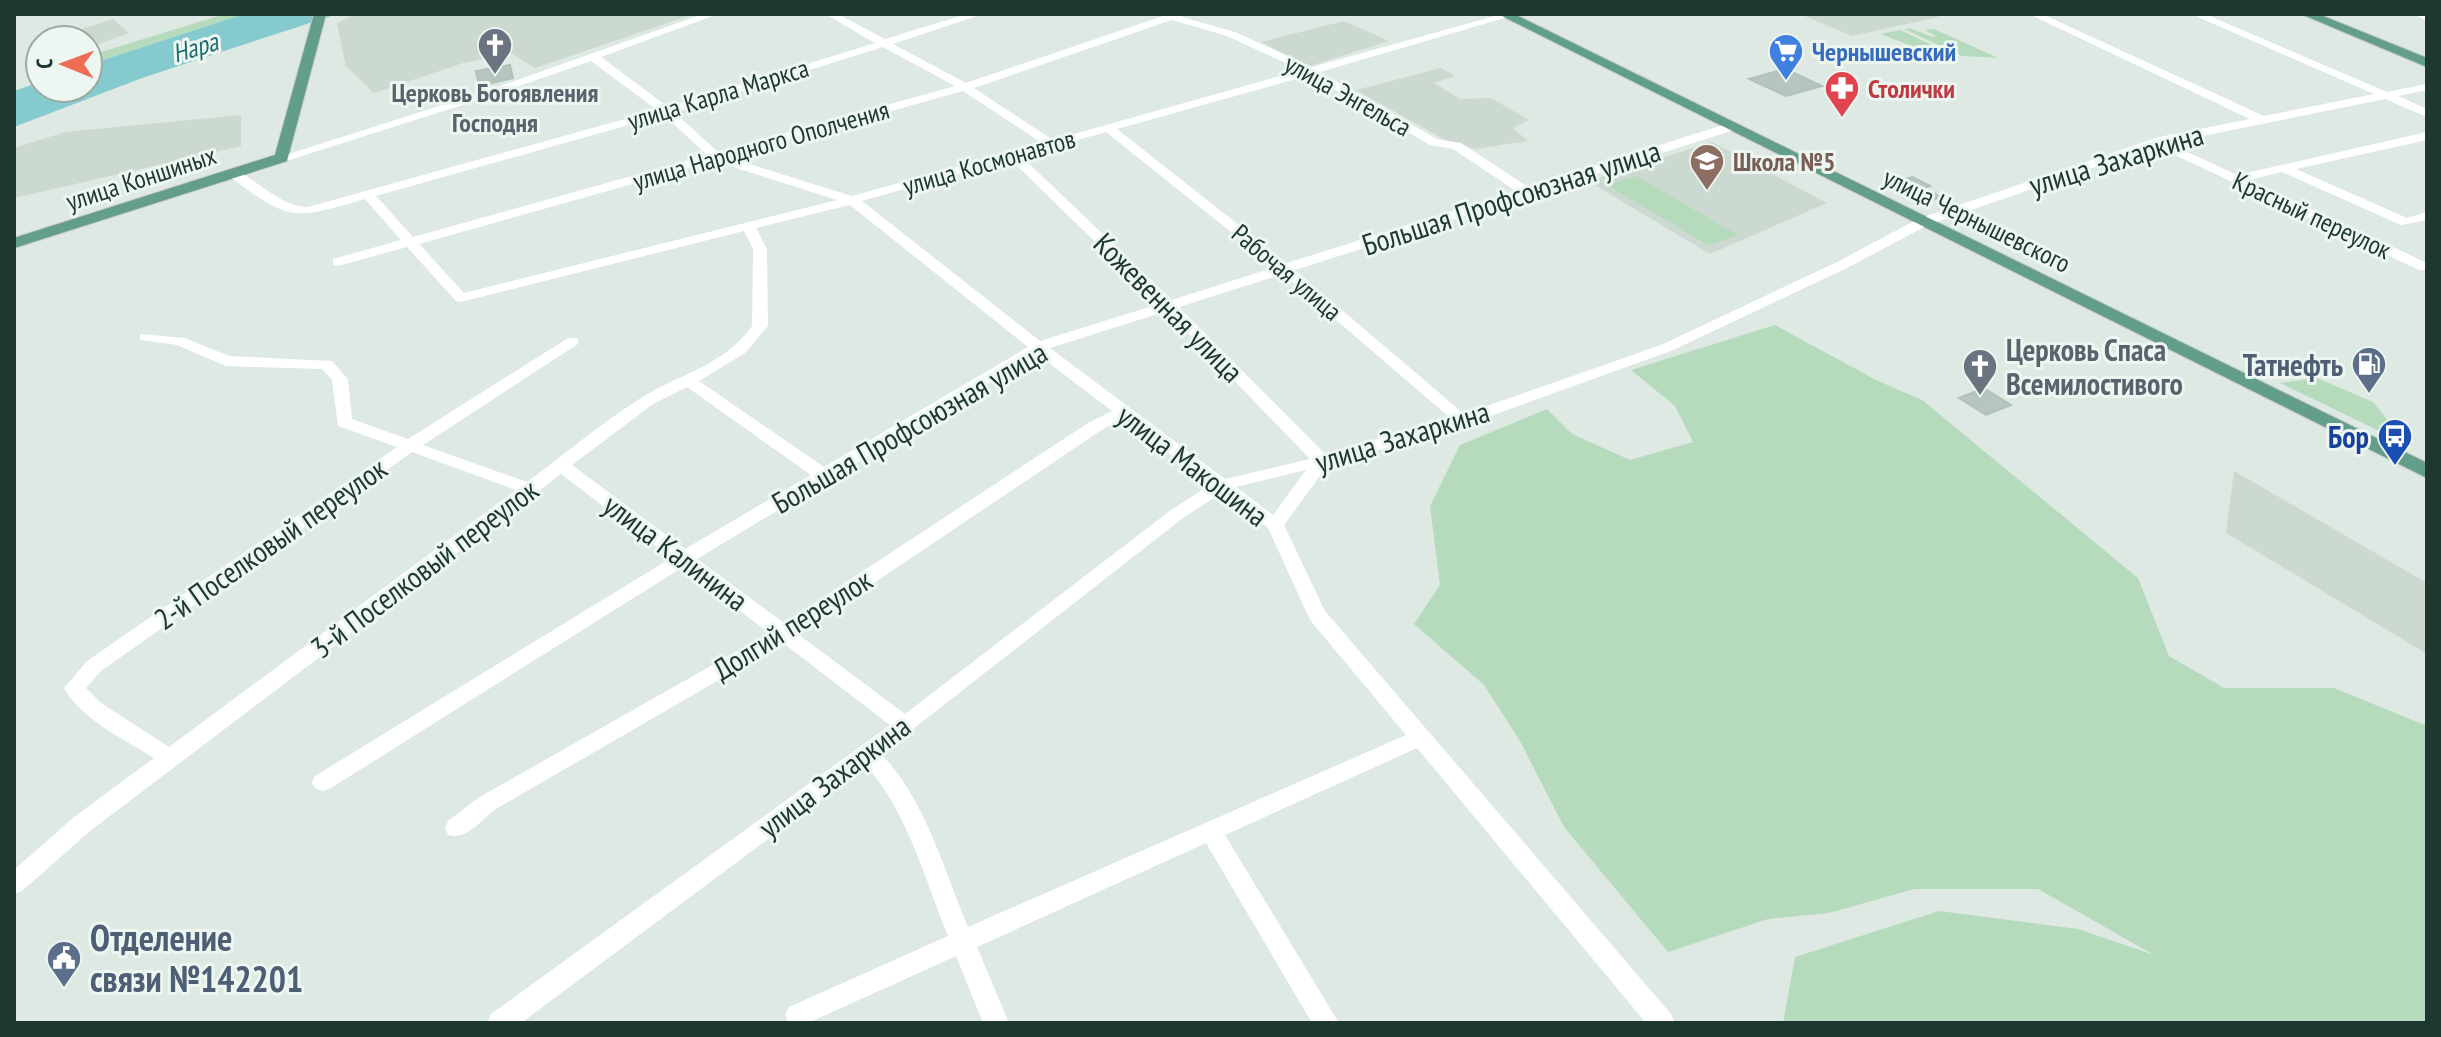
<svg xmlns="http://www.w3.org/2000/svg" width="2441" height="1037" font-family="'PT Sans Narrow',sans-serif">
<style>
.built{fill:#ccd9d1}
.green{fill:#b6dabc}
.water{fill:#85cace}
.building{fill:#b6c6be;stroke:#b0c2b9;stroke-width:2}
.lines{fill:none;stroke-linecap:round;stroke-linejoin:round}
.major-casing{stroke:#c0c7c5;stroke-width:2}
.minor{fill:#fff;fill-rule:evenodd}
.major{fill:#629e89;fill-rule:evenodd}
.labels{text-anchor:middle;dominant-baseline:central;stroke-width:6;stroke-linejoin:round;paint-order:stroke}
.far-water-label{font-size:26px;font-style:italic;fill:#1c6c71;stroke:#edf6f1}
.far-shop-label{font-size:26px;font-weight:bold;fill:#366cbe;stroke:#edf6f1;text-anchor:start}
.far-health-label{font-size:26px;font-weight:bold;fill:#be3a42;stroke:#edf6f1;text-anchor:start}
.far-worship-label{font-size:26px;font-weight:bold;fill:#5b616d;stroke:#edf6f1}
.far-street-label{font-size:26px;fill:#1f382f;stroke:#edf6f1}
.far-education-label{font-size:26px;font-weight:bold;fill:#785e54;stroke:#edf6f1;text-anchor:start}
.street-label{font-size:30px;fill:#1f382f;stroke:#edf6f1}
.worship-label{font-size:30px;font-weight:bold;fill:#5b616d;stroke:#edf6f1;text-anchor:start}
.service-label{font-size:30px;font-weight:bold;fill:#4e5e75;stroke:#edf6f1;text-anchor:end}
.transit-label{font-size:30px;font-weight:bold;fill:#164399;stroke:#edf6f1;text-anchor:end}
.near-service-label{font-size:36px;font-weight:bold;fill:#4e5e75;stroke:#edf6f1;text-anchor:start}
</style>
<rect width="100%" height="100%" fill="#dde9e2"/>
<g class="built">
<polygon points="355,14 694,14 535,68 513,54 463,63 374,93 346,66 337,23"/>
<polygon points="1800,14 1934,14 1939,17 1852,36"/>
<polygon points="113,19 129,33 96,45 88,40 60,36"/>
<polygon points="1344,21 1389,41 1310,66 1261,42"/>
<polygon points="1441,68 1455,76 1434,83 1460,99 1491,98 1529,120 1513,128 1528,141 1475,149 1447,141 1356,90"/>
<polygon points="241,115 241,146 14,198 14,148 65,132"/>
<polygon points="1712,142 1827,203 1710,254 1588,181"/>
<polygon points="2234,471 2427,583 2427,654 2226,533"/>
</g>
<g class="green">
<polygon points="225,14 244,14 88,65 88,56"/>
<polygon points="1910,28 1932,37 1936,36 1925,30 1934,29 1998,58 1962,56 1904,29"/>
<polygon points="1900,30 1958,57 1955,62 1962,66 1881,34"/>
<polygon points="1636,176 1738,235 1708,245 1607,185"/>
<polygon points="1775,325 1876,380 1922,400 2138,578 2169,656 2224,688 2334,688 2427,726 2427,1023 1783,1023 1795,957 1939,911 2078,929 2154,955 2038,889 1914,889 1829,913 1768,919 1668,952 1564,827 1520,741 1484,685 1414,624 1440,585 1430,506 1460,445 1547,409 1572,434 1630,460 1693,442 1675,406 1631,370"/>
<polygon points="2317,378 2373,402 2393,427 2392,437 2280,383"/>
</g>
<polygon class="water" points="244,14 337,14 142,78 14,127 14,91 40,82 40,88 88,88 88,65"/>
<g class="building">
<polygon points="510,65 513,78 479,86 476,71"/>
<polygon points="1785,69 1822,86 1786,96 1749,79"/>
<polygon points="1912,177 1930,186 1923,188 1941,197 1924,203 1888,184"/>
<polygon points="1984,388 2011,405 1986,415 1959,398"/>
</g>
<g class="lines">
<g class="major-casing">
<g id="major">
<polygon points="314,14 326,14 287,161 14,248 14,238 275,155"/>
<polygon points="1498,14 1514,14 2427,463 2427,478"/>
<polygon points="2301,14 2318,14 2427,58 2427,67"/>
</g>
</g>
<g class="minor">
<path d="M703 14H718L601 57 668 107 875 43 825 14H838L885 39 967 14H983L893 44 966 83 1163 16 1161 14H1185L1182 17 1235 32 1312 67 1502 14H1518L1320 72 1437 139 1461 143 1528 187 1726 124H1734V130L1295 270 1464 414 1661 345 1837 262 1918 219 2159 137 2250 119 2029 14H2042L2264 116 2374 94 2191 14H2205L2387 92 2427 84V90L2398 96 2427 109V117L2385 99 2168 143 2237 175 2427 132V140L2296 169 2407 218 2427 212V220L2401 225 2282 172 2249 180 2427 263V270H2419L2156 146 1928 225 1847 268 1671 351 1468 424 1328 465 1284 525 1325 611 1671 1014 1675 1023H1646L1417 748 1225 835 1339 1023H1312L1206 843 977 947 1009 1023H983L956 956 808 1023H789L785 1015 789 1007 948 936C926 882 906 808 866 766L521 1023H487L491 1014 890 725 783 643 494 810C481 821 465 841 448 835L445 828 448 821 478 798 769 633 683 567 331 788 323 791 315 788 312 782 315 776 671 558 561 474 90 831 22 891 14 894V870L74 817 154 758C124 739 82 720 64 688L87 661 397 447 338 426 332 380 322 369 226 366 177 345 140 340V334L185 338 229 356 332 361 348 379 352 419 408 439 568 338H578V344L423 445 527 482C565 454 601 423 641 398 679 374 725 365 752 326L753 249 744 231 461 302 456 301 407 247 338 266 333 265V259L401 240 365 199C292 220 291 222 230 177V171C250 170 275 206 308 207L657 110 591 61 491 96 286 161 276 158 483 92ZM1172 20 1227 36 1301 70 1053 140 974 88ZM883 47 955 86 718 152 674 112ZM1310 75 1430 145 1453 149 1516 191 1287 263 1117 129ZM963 91 1042 143 852 196 727 157ZM664 115 707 155 413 237 376 196ZM1106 132 1275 267 1172 300 1021 156ZM1010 159 1159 304 1040 341 862 201ZM714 161 837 200 464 293 419 244ZM850 205 1028 347 824 467 699 381 745 353 768 326 767 249 756 228ZM1283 274 1450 418 1325 454 1179 307ZM1167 311 1310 459 1225 479 1050 348ZM1037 354 1112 411 1088 423 784 623 697 559ZM687 387 811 475 685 549 572 465 653 404ZM1122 418 1210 485 1171 510 905 714 798 634 1100 431ZM412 452 516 490 169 747 101 703 86 688 101 671ZM1306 470 1273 515 1236 487ZM1221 493 1268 528 1310 620 1406 735 968 927C945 872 924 797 881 754L1183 518Z"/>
<polygon points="2413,14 2427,14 2427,21"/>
</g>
<use href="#major" class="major"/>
</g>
<defs>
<g id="church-pin" transform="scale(1.8)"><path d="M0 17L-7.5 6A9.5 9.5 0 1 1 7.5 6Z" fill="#6b7280" stroke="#edf6f1"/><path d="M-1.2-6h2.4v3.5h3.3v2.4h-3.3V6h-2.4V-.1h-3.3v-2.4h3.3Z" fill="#fff"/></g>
<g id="supermarket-pin" transform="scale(1.8)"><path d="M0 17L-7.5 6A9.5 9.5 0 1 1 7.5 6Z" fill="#3f7fe0" stroke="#edf6f1"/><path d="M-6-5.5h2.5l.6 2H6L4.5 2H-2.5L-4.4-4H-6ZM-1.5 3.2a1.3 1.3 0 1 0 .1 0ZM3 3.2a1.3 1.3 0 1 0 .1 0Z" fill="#fff"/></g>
<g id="pharmacy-pin" transform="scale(1.8)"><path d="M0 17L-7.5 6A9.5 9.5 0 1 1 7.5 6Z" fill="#e0444e" stroke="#edf6f1"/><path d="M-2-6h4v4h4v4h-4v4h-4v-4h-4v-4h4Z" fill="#fff"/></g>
<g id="school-pin" transform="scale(1.8)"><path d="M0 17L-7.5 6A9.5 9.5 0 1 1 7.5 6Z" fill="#8d6e63" stroke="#edf6f1"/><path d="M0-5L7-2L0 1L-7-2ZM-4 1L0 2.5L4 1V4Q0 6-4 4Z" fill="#fff"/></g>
<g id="fuel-pin" transform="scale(1.8)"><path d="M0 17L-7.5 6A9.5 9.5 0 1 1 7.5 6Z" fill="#5c6f8a" stroke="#edf6f1"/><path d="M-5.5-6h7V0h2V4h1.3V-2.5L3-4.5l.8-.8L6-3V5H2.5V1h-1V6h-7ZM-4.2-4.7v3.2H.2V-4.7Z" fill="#fff"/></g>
<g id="bus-pin" transform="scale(1.8)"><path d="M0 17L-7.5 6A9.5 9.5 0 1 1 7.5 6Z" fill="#1a4fb4" stroke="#edf6f1"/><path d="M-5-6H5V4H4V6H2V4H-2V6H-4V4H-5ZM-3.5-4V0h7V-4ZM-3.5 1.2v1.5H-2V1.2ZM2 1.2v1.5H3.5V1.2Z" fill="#fff"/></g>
<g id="civic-pin" transform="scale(1.8)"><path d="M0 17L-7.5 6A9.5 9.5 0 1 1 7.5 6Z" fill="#5c6f8a" stroke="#edf6f1"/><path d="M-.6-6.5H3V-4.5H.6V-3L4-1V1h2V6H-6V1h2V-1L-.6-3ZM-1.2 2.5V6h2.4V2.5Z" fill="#fff"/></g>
</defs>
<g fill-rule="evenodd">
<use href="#church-pin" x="495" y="45"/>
<use href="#supermarket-pin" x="1786" y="51"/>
<use href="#pharmacy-pin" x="1842" y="88"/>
<use href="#school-pin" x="1707" y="161"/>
<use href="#fuel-pin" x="2369" y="364"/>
<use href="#church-pin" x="1980" y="366"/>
<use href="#bus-pin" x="2395" y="436"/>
<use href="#civic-pin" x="64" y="958"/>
</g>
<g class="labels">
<g class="far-water-label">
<text transform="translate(195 47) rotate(-17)">Нара</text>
</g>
<g class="far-shop-label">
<text x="1812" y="51">Чернышевский</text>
</g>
<g class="far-health-label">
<text x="1868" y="88">Столички</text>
</g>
<g class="far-worship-label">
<text x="495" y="92">Церковь Богоявления<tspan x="495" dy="30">Господня</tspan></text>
</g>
<g class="far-street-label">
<text transform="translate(718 94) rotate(-17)">улица Карла Маркса</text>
<text transform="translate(1348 95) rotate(29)">улица Энгельса</text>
<text transform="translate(761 145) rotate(-16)">улица Народного Ополчения</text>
<text transform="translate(989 162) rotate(-16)">улица Космонавтов</text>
<text transform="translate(141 178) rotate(-18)">улица Коншиных</text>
<text transform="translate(2312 215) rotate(25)">Красный переулок</text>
<text transform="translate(1977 220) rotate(26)">улица Чернышевского</text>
<text transform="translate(1287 272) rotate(40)">Рабочая улица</text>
</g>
<g class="far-education-label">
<text x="1733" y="161">Школа №5</text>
</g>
<g class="street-label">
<text transform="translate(2116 159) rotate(-17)">улица Захаркина</text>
<text transform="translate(1511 197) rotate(-18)">Большая Профсоюзная улица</text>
<text transform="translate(1169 307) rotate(45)">Кожевенная улица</text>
<text transform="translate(909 427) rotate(-30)">Большая Профсоюзная улица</text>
<text transform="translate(1402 436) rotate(-17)">улица Захаркина</text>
<text transform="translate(1193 465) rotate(37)">улица Макошина</text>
<text transform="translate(270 543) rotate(-35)">2-й Поселковый переулок</text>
<text transform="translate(676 552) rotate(37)">улица Калинина</text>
<text transform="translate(424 568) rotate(-37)">3-й Поселковый переулок</text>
<text transform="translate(792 624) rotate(-32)">Долгий переулок</text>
<text transform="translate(834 776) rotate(-37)">улица Захаркина</text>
</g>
<g class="worship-label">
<text x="2006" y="349">Церковь Спаса<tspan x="2006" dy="34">Всемилостивого</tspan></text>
</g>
<g class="service-label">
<text x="2343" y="364">Татнефть</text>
</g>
<g class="transit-label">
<text x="2369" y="436">Бор</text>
</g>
<g class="near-service-label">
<text x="90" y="937">Отделение<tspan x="90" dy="41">связи №142201</tspan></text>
</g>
</g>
<rect width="2441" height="1037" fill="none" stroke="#1f382f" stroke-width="32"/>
<g transform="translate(64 64) rotate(271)"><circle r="38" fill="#edf6f1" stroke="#9baaa3" stroke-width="2"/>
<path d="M0-6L14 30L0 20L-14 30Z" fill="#ef6c55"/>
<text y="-12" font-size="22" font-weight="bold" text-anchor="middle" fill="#1f382f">С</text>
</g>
</svg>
